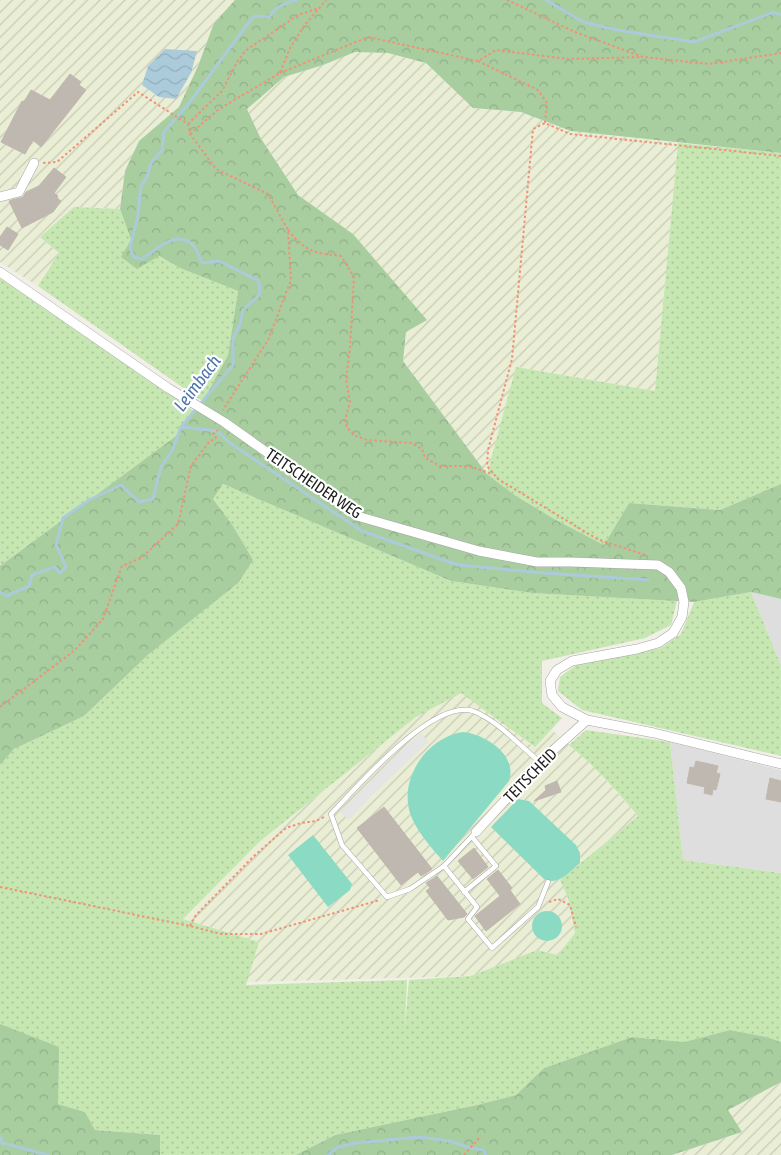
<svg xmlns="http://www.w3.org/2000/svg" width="781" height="1155" font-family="'Asap Condensed',sans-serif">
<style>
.residential{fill:#dfdede}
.farmland{fill:url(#farmland-furrows)}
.grass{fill:url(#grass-dots)}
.forest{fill:url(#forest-crowns)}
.pitch{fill:#8bdbc4}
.parking{fill:#e5e5e5}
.water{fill:url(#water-waves)}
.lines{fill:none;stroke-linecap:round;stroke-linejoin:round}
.stream{stroke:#abcbdb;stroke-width:3}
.building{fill:#beb8b1;stroke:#c2b7ab}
.lane-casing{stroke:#a5a5a5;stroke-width:5.5}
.street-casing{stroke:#a5a5a5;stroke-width:10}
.path{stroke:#f29177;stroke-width:2;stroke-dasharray:2.5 2.5;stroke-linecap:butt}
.lane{stroke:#fff;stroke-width:4.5}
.street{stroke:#fff;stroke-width:9}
.labels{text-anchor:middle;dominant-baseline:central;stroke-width:4.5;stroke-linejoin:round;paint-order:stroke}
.street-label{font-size:16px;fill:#212121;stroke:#fff}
.water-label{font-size:18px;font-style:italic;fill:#5175ac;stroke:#fff}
</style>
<defs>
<pattern id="farmland-furrows" width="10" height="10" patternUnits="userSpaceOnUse" patternTransform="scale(1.25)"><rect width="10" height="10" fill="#e9eed5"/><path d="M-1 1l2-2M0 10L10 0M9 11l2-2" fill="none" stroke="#c8ccb7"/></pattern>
<pattern id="grass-dots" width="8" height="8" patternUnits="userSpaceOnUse" patternTransform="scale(1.25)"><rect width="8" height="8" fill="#c6e7b1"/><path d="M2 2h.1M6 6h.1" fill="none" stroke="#aac698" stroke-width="1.8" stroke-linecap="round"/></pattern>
<pattern id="forest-crowns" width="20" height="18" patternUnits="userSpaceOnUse" patternTransform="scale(1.25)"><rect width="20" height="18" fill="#a8cd9f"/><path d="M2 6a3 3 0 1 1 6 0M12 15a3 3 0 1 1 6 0" fill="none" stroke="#90b089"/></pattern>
<pattern id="water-waves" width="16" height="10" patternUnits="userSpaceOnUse" patternTransform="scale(1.25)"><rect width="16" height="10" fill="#abcbdb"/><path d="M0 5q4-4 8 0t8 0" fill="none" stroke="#93aebc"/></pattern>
</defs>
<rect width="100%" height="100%" fill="#f1efe8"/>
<g class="residential">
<polygon points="751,592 781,599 781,665"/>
<polygon points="670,742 781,770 781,873 683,860"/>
</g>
<g class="farmland">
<polygon points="0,0 235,0 214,23 198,65 179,107 139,141 125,171 120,209 74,207 40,237 59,253 38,286 0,262"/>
<polygon points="355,52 388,53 426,63 473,108 521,112 571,131 678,143 655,391 517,367 487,474 403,361 406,331 426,320 353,234 298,195 260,137 247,109 284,77 323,65"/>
<polygon points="461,692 534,747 552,730 589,761 638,816 560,880 568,898 575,933 558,955 537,950 471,976 246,982 259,942 183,919 259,842 416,717"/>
<polygon points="781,1082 781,1155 672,1155 742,1132 728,1110"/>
</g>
<g class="grass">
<polygon points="678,143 781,153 781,484 720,510 629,503 604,545 556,520 516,496 487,474 516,367 655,391"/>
<polygon points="74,207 120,209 131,241 180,268 238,291 228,355 208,392 202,401 38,286 59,253 40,237"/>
<polygon points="0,278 194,411 176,436 0,566"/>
<path d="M223 484 451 581 532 593 677 601 671 625 645 638 542 661V703L562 718 535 747 461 693 416 717 259 842 183 919 259 942 246 985 407 980 405 1026 409 980 471 976 537 950 558 955 575 933 568 898 560 880 638 816C616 790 595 766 569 745L586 730 670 742 683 860 781 873V1042L767 1037 730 1030 684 1042 632 1037 544 1068 516 1095 477 1105 335 1135 296 1155H160V1135L95 1130 85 1112 58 1104V1083L0 1024V765L14 749 84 716 149 654 253 560 233 526 213 499Z"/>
<polygon points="751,592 781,665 781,756 582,710 558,691 560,677 576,665 661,648 681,634 694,602"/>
</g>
<g class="forest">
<polygon points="235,0 781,0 781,153 571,131 521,112 473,108 426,63 388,53 355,52 323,65 284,77 247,109 260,137 298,195 353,234 427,320 406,332 403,361 487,474 516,496 556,520 604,545 629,503 720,510 781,484 781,599 751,592 694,602 532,593 451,581 223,484 213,499 233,526 253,560 238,583 149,654 84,716 14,749 0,765 0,566 176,436 208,392 228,355 238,291 180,268 159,256 137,269 121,257 131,240 120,209 125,171 139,141 179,107 198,66 214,23"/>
<polygon points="0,1024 59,1047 58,1104 85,1112 95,1130 160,1135 160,1155 0,1155"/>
<polygon points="730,1030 767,1037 781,1042 781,1082 728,1110 742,1132 672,1155 296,1155 335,1135 477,1105 516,1095 544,1068 632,1037 684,1042"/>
</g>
<g class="pitch">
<path d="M463 732C485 734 518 755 509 781L443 861C431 847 416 831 410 813 399 777 428 737 463 732Z"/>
<path d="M518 799 529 801 576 845 580 853V863C569 872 559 886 544 879L491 827Z"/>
<polygon points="313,835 352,884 350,890 328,907 288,855"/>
<circle cx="547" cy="926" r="15"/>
</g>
<polygon class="parking" points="421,733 428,742 371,796 349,820 340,812 391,760"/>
<polygon class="water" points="165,49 197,51 191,73 176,99 159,97 142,85 148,66"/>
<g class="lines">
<g class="stream">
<polyline points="546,0 583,22 617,30 694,42 774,12 781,15"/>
<polyline points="181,427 217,431 230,443 362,531 458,565 544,573 648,580"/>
<path d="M0 592 6 596 29 586 32 575 55 567 60 573 66 567 56 545 63 518 89 500 121 485 139 502 153 499 161 467 173 449 181 427 233 365V339L240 324 243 310 260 294 259 281 219 261 202 263C199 258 197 249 193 245 176 229 157 249 142 259L134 257 130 248 138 215 141 186 147 177 151 163 162 150 164 132 189 103 249 22 255 16 269 17C277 6 284 3 297 0"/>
<polyline points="0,1137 2,1143 48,1155"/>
<polyline points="328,1155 338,1147 356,1143 419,1137 450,1141 470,1148 483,1150 486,1155"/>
</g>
</g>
<g class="building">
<polygon points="70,74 81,82 79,85 86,90 41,147 33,140 25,154 1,142 22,101 24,102 31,90 50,100"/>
<polygon points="54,168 66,177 54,193 58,196 57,198 61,201 53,212 22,228 9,201 23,197 26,192 39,186"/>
<polygon points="7,227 18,234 8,250 0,245 0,237"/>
<polygon points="696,761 718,766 716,773 720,774 716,790 713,789 712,795 704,793 705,787 687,783 690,767 694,768"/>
<polygon points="770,778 781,781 781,802 766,799"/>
<polygon points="557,781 561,792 534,801 546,790 545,786"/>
<polygon points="384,807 432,869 421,876 418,872 401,885 357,828"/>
<polygon points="474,848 488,867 473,879 458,861"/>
<polygon points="498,870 512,888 510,890 520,904 486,931 475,916 500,896 487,879"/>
<polygon points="437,876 467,914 464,917 448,920 426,891 430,888 426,883"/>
</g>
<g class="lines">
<g class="lane-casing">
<g id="lane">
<path d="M476 832 444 866 410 889 387 897 342 845 331 814C356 788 433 698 473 711 497 720 520 746 540 762"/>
<polyline points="444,866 477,907 468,919 492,948 538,907 548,882"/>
<polyline points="464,892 496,866 472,837"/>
</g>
</g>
<g class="street-casing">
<g id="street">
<polyline points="0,197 19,192 34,163"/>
<polyline points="0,272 168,388 224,422 357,516 479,551 537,562 571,562 658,565 669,572 681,588 684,602 682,617 673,633 658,643 637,649 572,661 557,670 550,681 552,695 562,707 587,720 654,733 781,764"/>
<polyline points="476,832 540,762 587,720"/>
</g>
</g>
<g class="path">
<polyline points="507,0 575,32 643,57 709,64 781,53"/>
<polyline points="478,61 538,90 547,103 545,123"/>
<polyline points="280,73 368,37 478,61 496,50 568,59 643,57"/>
<polyline points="188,124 222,91 236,64 245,51 298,15 319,8"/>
<polyline points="190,134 219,109 280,73 290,48 304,26 326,0"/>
<polyline points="43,163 57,162 138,92 188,124 190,134 216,169 268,194 288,230 291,280 268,340 223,410"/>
<path d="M288 230C306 252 314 253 341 256L354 277 350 348 346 379 350 402 345 420 347 428 356 436 367 440 412 443 422 449 425 458 440 466H469L492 474"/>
<polyline points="645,555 597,539 498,479 487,466 488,450 512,359 533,129 545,123 570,134 781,156"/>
<polyline points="0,707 75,650 103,619 122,566 141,558 178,524 191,466 209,442 216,438 213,434 218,430"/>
<polyline points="0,887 190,926 221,934 261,934 380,900"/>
<polyline points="549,902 558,899 570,905 576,927"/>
<polyline points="190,926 196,915 254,856 286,828 301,823 316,821 324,817"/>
<polyline points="464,1155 481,1136"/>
</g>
<use href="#lane" class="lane"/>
<use href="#street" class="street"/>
</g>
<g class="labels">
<g class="street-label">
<text transform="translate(314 483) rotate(34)">TEITSCHEIDER WEG</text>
<text transform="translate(530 775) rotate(-46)">TEITSCHEID</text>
</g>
<g class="water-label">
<text transform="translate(197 383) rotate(-53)">Leimbach</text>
</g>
</g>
</svg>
